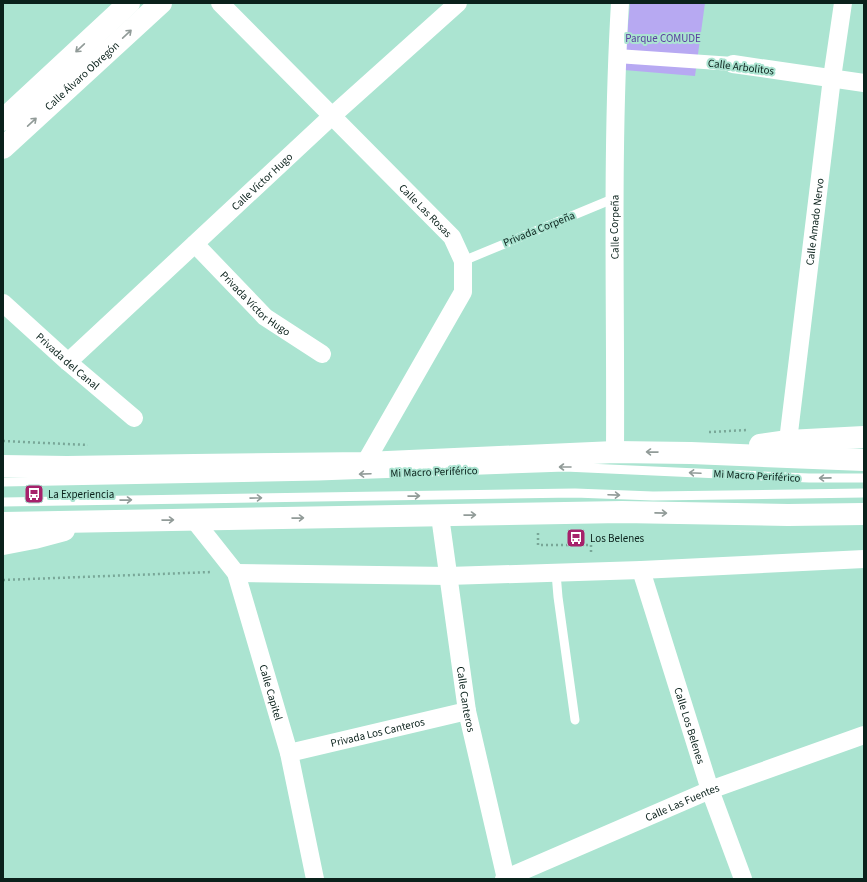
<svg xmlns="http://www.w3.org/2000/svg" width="867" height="882" font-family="'Source Sans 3',sans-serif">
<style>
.green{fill:#b7a9f2}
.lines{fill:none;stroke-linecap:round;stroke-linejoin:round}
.path{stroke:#79a798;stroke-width:2.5;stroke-dasharray:2 3;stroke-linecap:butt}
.service{stroke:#fff;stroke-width:9}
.pedestrian{stroke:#fff;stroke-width:14}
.minor{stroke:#fff;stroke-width:18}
.tertiary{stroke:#fff;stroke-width:22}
.trunk{stroke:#fff;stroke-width:22}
.oneway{stroke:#919b98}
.labels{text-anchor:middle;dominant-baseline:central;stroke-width:4;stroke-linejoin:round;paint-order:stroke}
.park-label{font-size:11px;fill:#5a3f9f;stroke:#abe4d1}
.street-label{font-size:11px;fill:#0a211b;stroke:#abe4d1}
.poi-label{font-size:11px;fill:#0a211b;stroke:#abe4d1;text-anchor:start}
</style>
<rect width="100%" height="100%" fill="#abe4d1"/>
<polygon class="green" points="630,3 705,3 695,76 624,70"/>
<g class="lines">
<g class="path">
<polyline points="709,432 748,430"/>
<polyline points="3,441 88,445"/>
<polyline points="538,533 538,545 591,545 591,553 589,553"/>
<polyline points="3,580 212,572"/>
</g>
<g class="service">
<polyline points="463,261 615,198"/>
<polyline points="3,482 318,476 565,467 809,478 864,478"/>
<polyline points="3,502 575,493 653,496 864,493"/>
<polyline points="556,573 558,597 575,720"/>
</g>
<polyline class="pedestrian" points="617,56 733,64"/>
<g class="minor">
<path id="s1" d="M220 3 452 237 463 261V292L365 463"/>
<polyline points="733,64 864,83"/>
<path id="s2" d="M195 244 265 317 322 354"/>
<path id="s3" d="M3 303 68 362 134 418"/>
<path id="s4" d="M68 362 332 116 458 3"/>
<path id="s5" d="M788 441 832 78 843 3"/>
<path id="s6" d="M615 452C616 302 611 152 620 3"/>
<path id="s7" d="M440 516 467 711 506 879"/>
<path id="s8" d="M194 520 236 573 289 753 315 879"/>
<path id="s9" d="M641 570 710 790 743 879"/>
<polyline points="236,573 448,576 641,570 864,559"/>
<path id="s10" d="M289 753 467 711"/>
<path id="s11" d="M504 879 710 790 864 735"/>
</g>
<g class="tertiary">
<polyline points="3,120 129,3"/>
<path id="s12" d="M3 148 161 3"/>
</g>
<g class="trunk">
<polyline points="760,445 788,441 864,437"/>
<polyline points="3,466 67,467 194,465 365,463 615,452 691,453 864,460"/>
<polyline points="3,523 622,512 788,515 864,514"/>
<polyline points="3,544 34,538 64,530"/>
</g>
</g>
<defs><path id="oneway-shaft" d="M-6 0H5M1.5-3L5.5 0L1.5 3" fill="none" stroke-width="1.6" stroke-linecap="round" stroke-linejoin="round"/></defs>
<g class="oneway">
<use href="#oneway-shaft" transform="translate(127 34) rotate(-43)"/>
<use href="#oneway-shaft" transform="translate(80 48) rotate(137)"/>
<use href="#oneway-shaft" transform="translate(32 122) rotate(-43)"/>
<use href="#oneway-shaft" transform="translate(652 452) rotate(-179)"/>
<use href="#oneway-shaft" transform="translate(565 467) rotate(-180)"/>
<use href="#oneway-shaft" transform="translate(695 473) rotate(-177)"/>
<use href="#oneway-shaft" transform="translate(365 474) rotate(178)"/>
<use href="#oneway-shaft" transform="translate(825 478) rotate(179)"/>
<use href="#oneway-shaft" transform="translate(614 495) rotate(2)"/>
<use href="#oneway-shaft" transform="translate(414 496) rotate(-1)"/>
<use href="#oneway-shaft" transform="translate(256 498) rotate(-1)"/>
<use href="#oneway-shaft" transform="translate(126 500) rotate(-1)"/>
<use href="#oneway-shaft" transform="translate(661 513) rotate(1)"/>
<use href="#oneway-shaft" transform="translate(470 515) rotate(-1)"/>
<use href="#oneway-shaft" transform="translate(298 518) rotate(-1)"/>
<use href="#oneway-shaft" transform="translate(168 520) rotate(-1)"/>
</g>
<defs>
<g id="bus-square" transform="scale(1)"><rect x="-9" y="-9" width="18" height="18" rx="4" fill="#a6216b" stroke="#abe4d1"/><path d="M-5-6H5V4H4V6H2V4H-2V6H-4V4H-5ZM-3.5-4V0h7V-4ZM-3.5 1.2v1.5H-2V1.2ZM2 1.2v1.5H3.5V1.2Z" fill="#fff"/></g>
</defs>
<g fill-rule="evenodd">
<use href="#bus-square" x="34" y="494"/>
<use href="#bus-square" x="576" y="538"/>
</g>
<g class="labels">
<g class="park-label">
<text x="663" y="38">Parque COMUDE</text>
</g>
<g class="street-label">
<text transform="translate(741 67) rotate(7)">Calle Arbolitos</text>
<text stroke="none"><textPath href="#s12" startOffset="107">Calle Álvaro Obregón</textPath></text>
<text stroke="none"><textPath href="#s4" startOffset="265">Calle Víctor Hugo</textPath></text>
<text stroke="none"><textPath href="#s1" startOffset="292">Calle Las Rosas</textPath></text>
<text stroke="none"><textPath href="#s5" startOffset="221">Calle Amado Nervo</textPath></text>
<text stroke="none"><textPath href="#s6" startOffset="225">Calle Corpeña</textPath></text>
<text transform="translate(539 229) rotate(-22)">Privada Corpeña</text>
<text stroke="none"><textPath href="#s2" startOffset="85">Privada Víctor Hugo</textPath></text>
<text stroke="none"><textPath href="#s3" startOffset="87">Privada del Canal</textPath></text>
<text transform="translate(434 472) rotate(-2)">Mi Macro Periférico</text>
<text transform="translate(757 476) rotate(3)">Mi Macro Periférico</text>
<text stroke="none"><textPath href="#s8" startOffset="192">Calle Capitel</textPath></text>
<text stroke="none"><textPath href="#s7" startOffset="185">Calle Canteros</textPath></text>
<text stroke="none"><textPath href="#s9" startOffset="163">Calle Los Belenes</textPath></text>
<text stroke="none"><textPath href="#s10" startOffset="91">Privada Los Canteros</textPath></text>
<text stroke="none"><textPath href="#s11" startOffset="194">Calle Las Fuentes</textPath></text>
</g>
<g class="poi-label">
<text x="48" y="494">La Experiencia</text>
<text x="590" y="538">Los Belenes</text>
</g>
</g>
<rect width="867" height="882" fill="none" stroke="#0a211b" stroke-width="8"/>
</svg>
